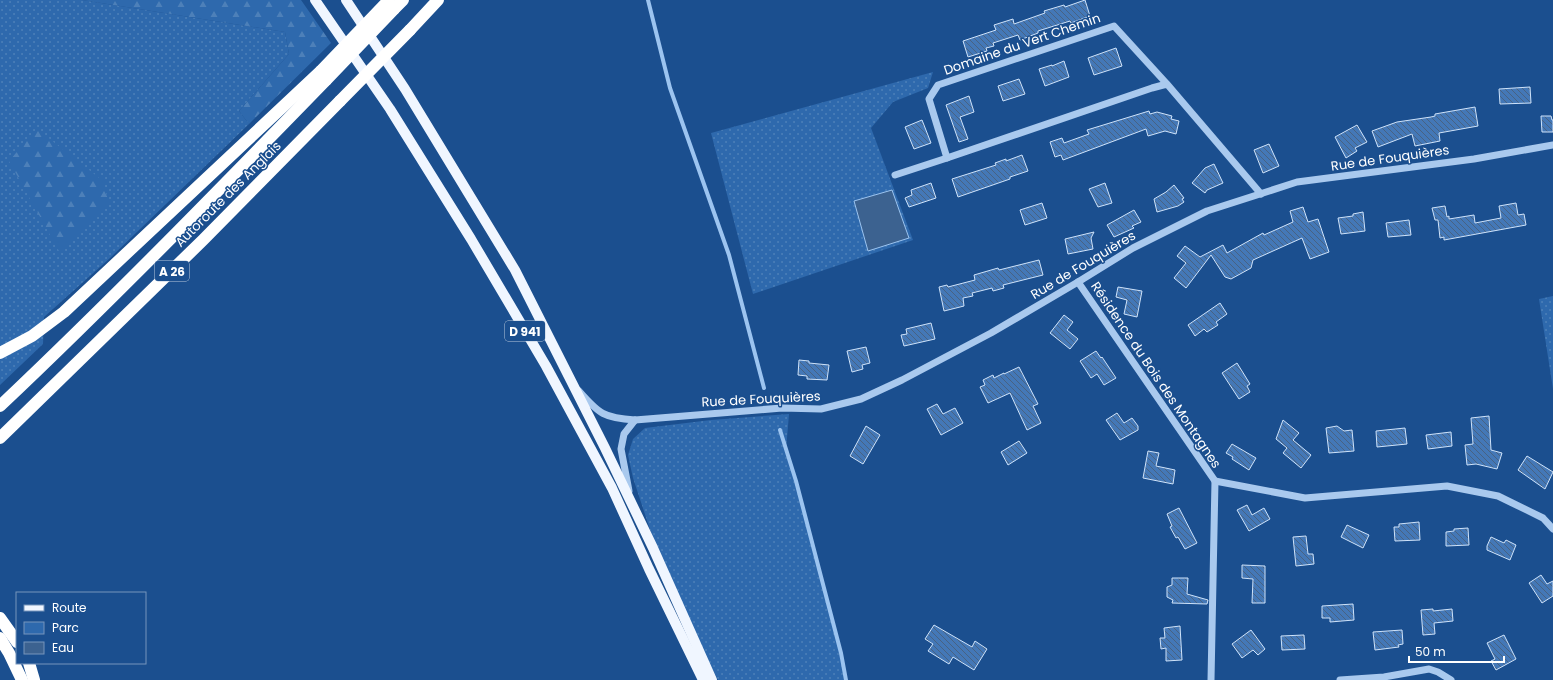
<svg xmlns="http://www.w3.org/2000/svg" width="1553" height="680" font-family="Poppins,sans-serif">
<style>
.green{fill:url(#green-dots)}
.forest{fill:url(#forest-firs)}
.water{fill:#3c6290;stroke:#9cc4f0}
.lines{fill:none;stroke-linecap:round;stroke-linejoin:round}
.stream{stroke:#9cc4f0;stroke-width:4}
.building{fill:url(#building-back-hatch);stroke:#cfe3fa}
.minor{stroke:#a9c9ee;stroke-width:7}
.major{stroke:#f0f6ff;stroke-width:10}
.highway{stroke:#fff;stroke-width:12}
.highway-bridge{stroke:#fff;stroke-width:12}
.labels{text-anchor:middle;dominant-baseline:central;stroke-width:3;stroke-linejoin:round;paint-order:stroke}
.shield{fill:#1b4f8f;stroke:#bbcadd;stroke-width:1}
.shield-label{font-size:12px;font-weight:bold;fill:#fff}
.street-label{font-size:13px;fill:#fff;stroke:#1b4f8f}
</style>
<defs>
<pattern id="green-dots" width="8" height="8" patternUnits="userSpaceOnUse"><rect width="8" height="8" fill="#2e69ad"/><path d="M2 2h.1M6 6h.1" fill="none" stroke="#4d80b9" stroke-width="1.8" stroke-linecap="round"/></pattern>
<pattern id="forest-firs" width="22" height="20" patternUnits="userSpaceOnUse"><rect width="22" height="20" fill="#2e69ad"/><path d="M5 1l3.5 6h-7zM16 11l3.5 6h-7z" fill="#4d80b9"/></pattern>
<pattern id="building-back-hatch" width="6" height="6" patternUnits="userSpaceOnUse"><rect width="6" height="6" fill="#4478b7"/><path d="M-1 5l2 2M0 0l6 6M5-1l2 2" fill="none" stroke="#486282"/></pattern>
</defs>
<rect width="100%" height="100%" fill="#1b4f8f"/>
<g class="green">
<polygon points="0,0 82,0 285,32 289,54 239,111 249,124 109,259 44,317 43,344 0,385"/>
<polygon points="933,72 928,88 893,102 871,128 913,240 753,294 711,133"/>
<polygon points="1553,296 1553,389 1539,299"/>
<polygon points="789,414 786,450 796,481 826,596 841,653 846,680 718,680 667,581 633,478 628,455 633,439 645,428 711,420"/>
</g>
<g class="forest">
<polygon points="82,0 301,0 331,43 249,124 239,111 289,54 285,32"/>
<polygon points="37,129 103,181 109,204 59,251 9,161"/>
</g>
<polygon class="water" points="892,190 909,238 868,251 854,201"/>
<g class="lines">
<g class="stream">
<polyline points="648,0 670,88 729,255 764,388"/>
<polyline points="780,430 796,481 841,653 846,680"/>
</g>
</g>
<g class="building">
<polygon points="1085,0 1090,16 1071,23 1070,21 1038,31 1038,33 1020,40 1018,35 993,43 994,46 986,48 987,51 968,57 963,41 996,30 994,25 1013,19 1014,24 1045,13 1044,11 1064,5 1065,7"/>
<polygon points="1116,48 1122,66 1094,75 1088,58"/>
<polygon points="1064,61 1069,77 1045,86 1039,69 1052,65 1052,66"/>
<polygon points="1019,79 1025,94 1003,101 998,86"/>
<polygon points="1530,87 1531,103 1500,104 1499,89"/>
<polygon points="969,96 974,112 960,117 968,139 959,142 946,105"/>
<polygon points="1475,107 1478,126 1439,133 1440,141 1415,146 1412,134 1378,147 1372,131 1397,122 1431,117 1435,116 1435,114"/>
<polygon points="1149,111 1150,114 1157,112 1172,116 1171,119 1179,121 1176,134 1165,131 1148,136 1146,129 1063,160 1061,155 1055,157 1050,142 1062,138 1064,143 1089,134 1087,130"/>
<polygon points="1541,116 1551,116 1552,120 1553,120 1553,132 1542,132"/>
<polygon points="922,120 931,143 914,149 905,127"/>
<polygon points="1357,125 1367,142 1355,148 1357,151 1346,158 1335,137"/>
<polygon points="1269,144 1279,166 1263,173 1254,150"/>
<polygon points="1022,155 1028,171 1010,177 1010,179 958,197 952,179 996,165 995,163 1006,159 1006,161"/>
<polygon points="1214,164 1223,183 1207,190 1205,193 1192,183 1205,168"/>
<polygon points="931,183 936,198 909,207 905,198 912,195 911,190"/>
<polygon points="1105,183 1112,203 1098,207 1089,189"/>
<polygon points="1174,185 1184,198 1182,199 1184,202 1178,206 1157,212 1154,199 1166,192"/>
<polygon points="1042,203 1047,218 1025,225 1020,210"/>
<polygon points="1516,203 1518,215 1524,214 1526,225 1444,240 1444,237 1440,238 1438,220 1435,220 1432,208 1445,206 1447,217 1449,216 1449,219 1474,215 1475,223 1501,218 1499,206"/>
<polygon points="1303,207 1308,222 1318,219 1329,252 1310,259 1302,238 1253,260 1251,268 1231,279 1225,277 1211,255 1186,288 1174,278 1186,263 1177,256 1185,246 1200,257 1223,245 1227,253 1263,233 1264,235 1293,222 1290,211"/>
<polygon points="1134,210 1141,222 1132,226 1134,228 1114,237 1107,225"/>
<polygon points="1363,212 1365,231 1341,234 1338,218 1353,216 1353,214"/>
<polygon points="1409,220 1411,235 1388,237 1386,223"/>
<polygon points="1094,232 1091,238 1093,249 1068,254 1065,239"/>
<polygon points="1039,260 1043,275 1003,285 1004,288 993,291 992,288 972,293 973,296 963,298 964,306 944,311 939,287 947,285 948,287 975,280 974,275 998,268 999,270"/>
<polygon points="1118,287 1142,291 1137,317 1124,314 1127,300 1116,297"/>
<polygon points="1220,303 1227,314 1216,322 1218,325 1207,332 1204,329 1195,336 1188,325"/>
<polygon points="1064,315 1073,322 1067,330 1078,339 1070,349 1050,333"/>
<polygon points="931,323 935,339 904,346 901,335 907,334 906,329"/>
<polygon points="866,347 870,363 862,365 863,369 852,372 847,351"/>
<polygon points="1096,351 1101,358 1102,357 1116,378 1104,385 1097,374 1091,378 1080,361"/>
<polygon points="799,360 809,361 809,363 829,365 827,380 807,379 807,376 798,375"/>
<polygon points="1237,363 1250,384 1247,386 1250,392 1239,399 1222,373"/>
<polygon points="1019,367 1038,404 1033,406 1041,423 1027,430 1010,393 988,403 980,387 985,385 983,380 993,375 994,378 1004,373 1004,374"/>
<polygon points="937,404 943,414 955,408 963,423 941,435 927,409"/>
<polygon points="1117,413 1124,423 1132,418 1138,426 1138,430 1120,440 1106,420"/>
<polygon points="1489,416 1491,450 1502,453 1497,469 1476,464 1467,465 1465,445 1473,444 1471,418"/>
<polygon points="1283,420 1299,433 1293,440 1311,455 1301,468 1283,453 1287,448 1276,439"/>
<polygon points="866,426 880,435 863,464 850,456"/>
<polygon points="1337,426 1344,431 1352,430 1354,451 1329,453 1326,428"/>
<polygon points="1405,428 1407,444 1377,447 1376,431"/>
<polygon points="1451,432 1452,446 1428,449 1426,435"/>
<polygon points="1019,441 1027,453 1008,465 1001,452"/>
<polygon points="1232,444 1256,458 1249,470 1232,459 1233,457 1226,453"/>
<polygon points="1148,451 1159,453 1156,466 1175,470 1173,484 1143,478"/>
<polygon points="1527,456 1553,472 1545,489 1518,470"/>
<polygon points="1247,505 1252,515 1264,508 1270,519 1249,531 1237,510"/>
<polygon points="1179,508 1197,543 1185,549 1178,537 1176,538 1170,527 1172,526 1167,514"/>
<polygon points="1419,522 1420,540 1395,541 1394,527 1399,527 1399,524"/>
<polygon points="1347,525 1369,535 1363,548 1341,537"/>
<polygon points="1468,528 1469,545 1446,546 1446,532 1454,531 1454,529"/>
<polygon points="1306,536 1308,554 1313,554 1314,564 1296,566 1293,537"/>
<polygon points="1491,537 1504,543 1506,540 1516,545 1510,560 1487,550 1487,546"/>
<polygon points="1242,565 1265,566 1265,603 1252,603 1253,579 1242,578"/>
<polygon points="1541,575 1547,584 1553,581 1553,596 1542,603 1529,583"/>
<polygon points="1172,578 1188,578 1187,594 1208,600 1207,604 1172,603 1173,600 1167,597 1167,587 1172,585"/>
<polygon points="1353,604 1354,620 1330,622 1330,618 1322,618 1322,606"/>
<polygon points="1433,609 1433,611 1452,609 1453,621 1434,623 1435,634 1423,635 1421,610"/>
<polygon points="934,625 972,647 975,641 987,649 974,670 953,657 949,664 928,651 933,644 925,639"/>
<polygon points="1180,626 1182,660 1166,661 1166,648 1161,649 1160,638 1165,638 1164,628"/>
<polygon points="1251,630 1265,649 1258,655 1253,650 1242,658 1232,644"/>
<polygon points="1402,630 1403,644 1398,645 1399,647 1375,650 1373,632"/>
<polygon points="1304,635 1305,649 1282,650 1281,636"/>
<polygon points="1504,635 1516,659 1496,670 1491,661 1495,659 1487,643"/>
</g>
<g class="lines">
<g class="minor">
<polyline points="1167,84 1152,88 947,158 929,99 938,85 1114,26 1167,84 1261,194"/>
<polyline points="895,175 947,158"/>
<polyline points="1078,282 1215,481 1211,680"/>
<path d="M579 391C599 414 604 418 635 420L782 408 821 409 861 399 902 380 991 333 1078 282 1133 248 1207 211 1297 182 1474 159 1553 145"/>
<polyline points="1215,481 1305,498 1447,486 1498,496 1543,518 1553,529"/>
<polyline points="629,491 621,449 624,434 635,420"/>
<polyline points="1340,680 1384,677 1429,669 1438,672 1451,680"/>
</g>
<g class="major">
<polyline points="315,0 390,109 471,239 546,366 612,488 649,569 703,680"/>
<polyline points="346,0 405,89 515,270 605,448 653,548 712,680"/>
</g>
<g class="highway">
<polyline points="394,9 403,0"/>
<polyline points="410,30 438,0"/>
<polyline points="0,353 32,336 64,312 321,71"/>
<path d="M0 406C112 300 219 190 326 80"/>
<polyline points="0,438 203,240 340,101"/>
<polyline points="0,618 17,642"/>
<polyline points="0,638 9,653 22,680"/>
<polyline points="29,663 34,680"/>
</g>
<g class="highway-bridge">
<polyline points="321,71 389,0"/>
<polyline points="326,80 394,9"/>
<polyline points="340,101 410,30"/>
</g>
</g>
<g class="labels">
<g class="shield">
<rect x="155" y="261" width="34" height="20" rx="3"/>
<rect x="505" y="321" width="40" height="20" rx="3"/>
</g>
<g class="shield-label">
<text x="172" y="271">A 26</text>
<text x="525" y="331">D 941</text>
</g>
<g class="street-label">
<text transform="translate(1022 44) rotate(-19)">Domaine du Vert Chemin</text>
<text transform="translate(1390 158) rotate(-8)">Rue de Fouquières</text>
<text transform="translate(228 194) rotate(-45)">Autoroute des Anglais</text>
<text transform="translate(1083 265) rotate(-31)">Rue de Fouquières</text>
<text transform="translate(1156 375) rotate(56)">Résidence du Bois des Montagnes</text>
<text transform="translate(761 399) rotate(-3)">Rue de Fouquières</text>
</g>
</g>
<rect x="16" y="592" width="130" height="72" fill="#1b4f8f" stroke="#7695bc"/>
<rect x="24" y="605" width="20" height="6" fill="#f0f6ff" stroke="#7695bc"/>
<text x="52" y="612" font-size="12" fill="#ffffff">Route</text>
<rect x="24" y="622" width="20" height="12" fill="#2e69ad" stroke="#7695bc"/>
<text x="52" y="632" font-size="12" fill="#ffffff">Parc</text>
<rect x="24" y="642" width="20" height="12" fill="#3c6290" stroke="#7695bc"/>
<text x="52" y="652" font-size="12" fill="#ffffff">Eau</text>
<path d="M1409 656v6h95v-6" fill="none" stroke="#ffffff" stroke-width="2"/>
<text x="1415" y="656" font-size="12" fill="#ffffff" stroke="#1b4f8f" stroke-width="3" paint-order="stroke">50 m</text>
</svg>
